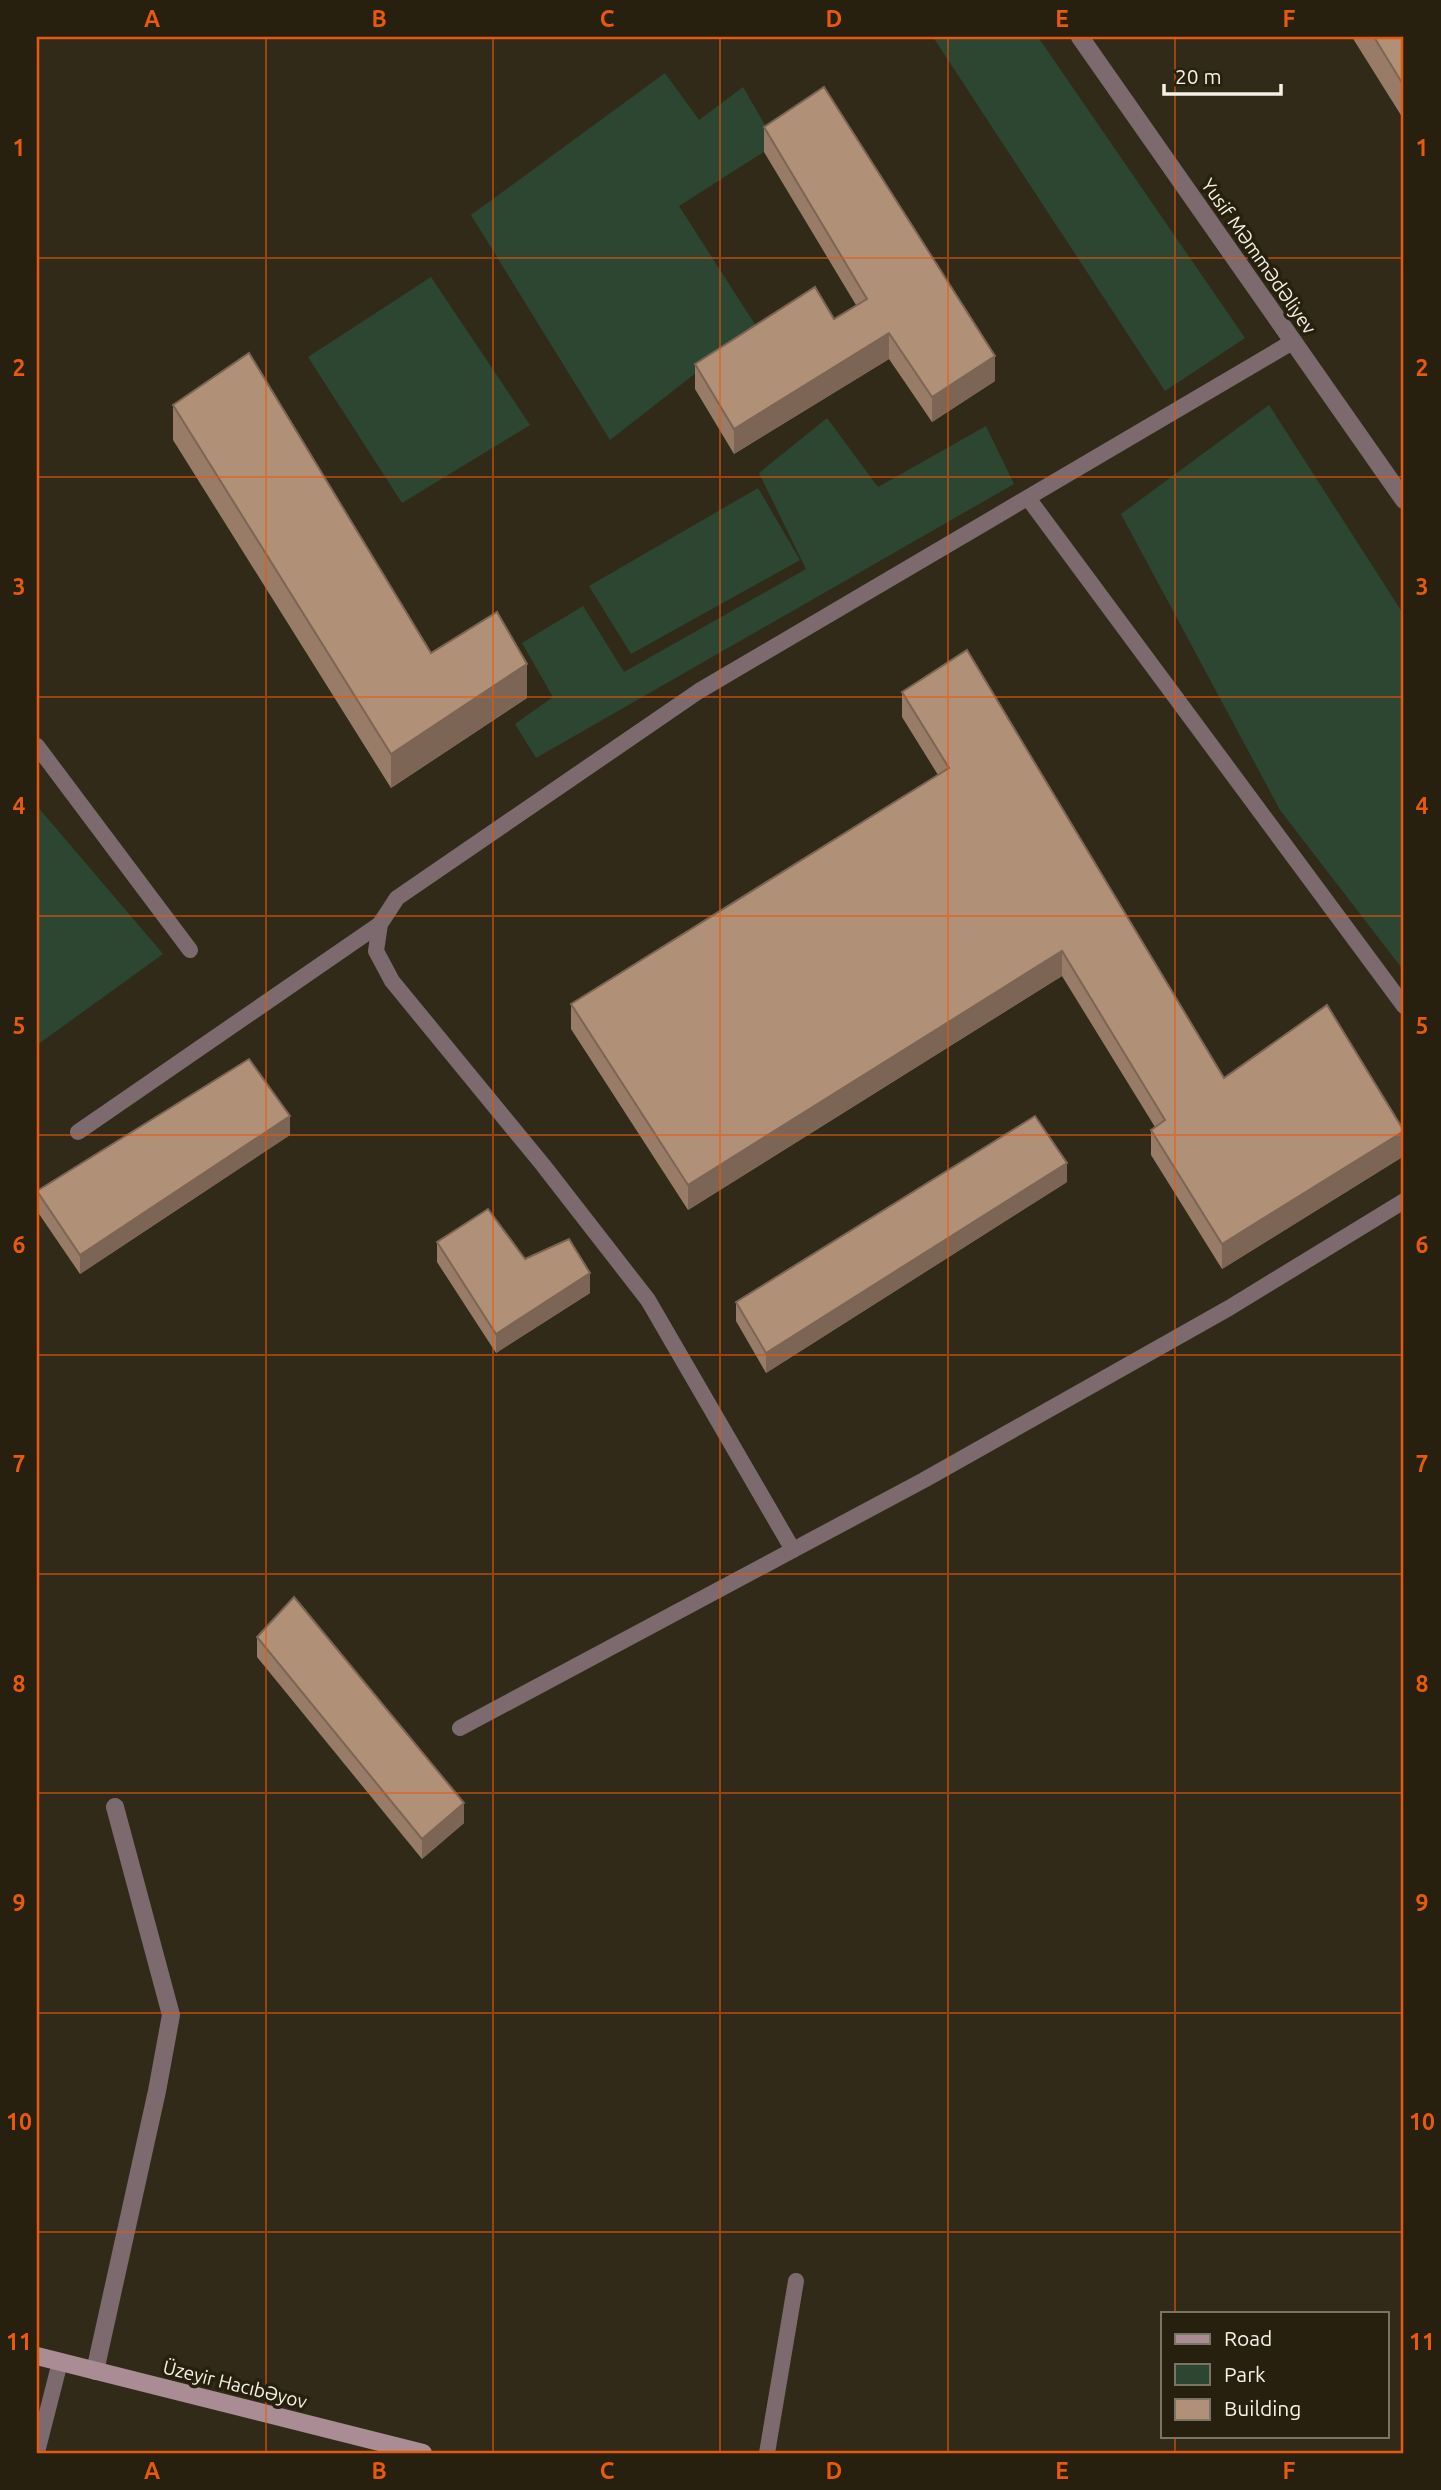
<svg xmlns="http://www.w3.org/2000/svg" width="1441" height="2490" font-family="Ubuntu,sans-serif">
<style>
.green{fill:#2d4632}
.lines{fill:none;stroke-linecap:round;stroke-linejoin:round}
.service{stroke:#7c6a6e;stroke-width:16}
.minor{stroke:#7c6a6e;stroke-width:18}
.secondary{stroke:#aa8d94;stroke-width:18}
.wall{fill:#987c67}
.shaded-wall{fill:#7c6554}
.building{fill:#b19078;stroke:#7c6554;stroke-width:2}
.grid{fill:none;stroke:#e8590c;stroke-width:2;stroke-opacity:0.55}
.labels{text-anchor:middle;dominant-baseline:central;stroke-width:7;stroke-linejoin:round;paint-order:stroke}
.street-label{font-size:19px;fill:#f6f1e6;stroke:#27200f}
.neatline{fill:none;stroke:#e8590c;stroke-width:2.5}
.grid-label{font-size:23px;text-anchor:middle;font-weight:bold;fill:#e8590c}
</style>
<rect width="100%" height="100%" fill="#312a19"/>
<g class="green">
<polygon points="933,37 1038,37 1245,338 1165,391"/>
<polygon points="665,73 699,120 743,87 776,144 679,206 756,326 610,440 471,215"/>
<polygon points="431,277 530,425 402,503 308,357"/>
<polygon points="1269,405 1404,615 1404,971 1280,810 1121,514"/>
<polygon points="827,418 878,487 986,426 1014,484 536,758 515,724 553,697 522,643 583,606 624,672 806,569 759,473"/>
<polygon points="758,488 800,560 631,654 589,586"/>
<polygon points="37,806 163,954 37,1045"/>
</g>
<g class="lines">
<g class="service">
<polyline points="1294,341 699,691 397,898 380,924 376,951 392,981 543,1165 648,1300 793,1550 924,1480 1229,1308 1404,1201"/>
<polyline points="1028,498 1404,1006"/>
<polyline points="37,746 190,950"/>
<polyline points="78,1132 380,924"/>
<polyline points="460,1728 793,1550"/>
<polyline points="37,2452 60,2362"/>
<polyline points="767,2453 796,2281"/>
</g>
<g class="minor">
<polyline points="1080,37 1404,500"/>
<polyline points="95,2371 157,2091 171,2015 115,1807"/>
</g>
<polyline class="secondary" points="37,2356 423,2453"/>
</g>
<g class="wall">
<polygon points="1352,37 1404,37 1404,120"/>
<polygon points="764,127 995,381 932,422 889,359 734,454 695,389 695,364 834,319 856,305 764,152"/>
<polygon points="173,405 431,653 527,698 391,788 173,440"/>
<polygon points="902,692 1224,1078 1404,1156 1222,1269 1151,1155 1151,1130 1155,1127 1062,976 688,1210 571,1029 571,1004 938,775 902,717"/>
<polygon points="290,1135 80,1274 37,1211 37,1191"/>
<polygon points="1067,1182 766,1373 736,1321 736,1302"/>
<polygon points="437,1242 525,1259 590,1293 496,1353 437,1262"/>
<polygon points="257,1637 464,1823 422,1859 257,1657"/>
</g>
<g class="shaded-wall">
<polygon points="889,333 889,359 734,454 734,429"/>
<polygon points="995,356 995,381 932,422 932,397"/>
<polygon points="527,664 527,698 391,788 391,754"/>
<polygon points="1062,951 1062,976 688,1210 688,1185"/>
<polygon points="290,1116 290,1135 80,1274 80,1255"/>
<polygon points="1404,1131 1404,1156 1222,1269 1222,1244"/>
<polygon points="1067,1163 1067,1182 766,1373 766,1353"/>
<polygon points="590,1273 590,1293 496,1353 496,1334"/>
<polygon points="464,1803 464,1823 422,1859 422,1839"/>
</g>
<g class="building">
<polygon points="1374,37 1404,37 1404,86"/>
<polygon points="824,87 995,356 932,397 889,333 734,429 695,364 815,287 834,319 867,299 764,127"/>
<polygon points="249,353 431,653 497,612 527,664 391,754 173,405"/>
<polygon points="967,650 1224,1078 1327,1005 1404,1131 1222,1244 1151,1130 1165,1120 1062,951 688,1185 571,1004 949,768 902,692"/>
<polygon points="249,1059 290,1116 80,1255 37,1191"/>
<polygon points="1035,1116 1067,1163 766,1353 736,1302"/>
<polygon points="488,1209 525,1259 569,1239 590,1273 496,1334 437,1242"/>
<polygon points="294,1597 464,1803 422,1839 257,1637"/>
</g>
<path class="grid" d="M266 37V2453M493 37V2453M720 37V2453M948 37V2453M1175 37V2313M37 258H1404M37 477H1404M37 697H1404M37 916H1404M37 1135H1404M37 1355H1404M37 1574H1404M37 1793H1404M37 2013H1404M37 2232H1404M1175 2436V2453"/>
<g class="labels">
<g class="street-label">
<text transform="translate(1259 256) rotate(55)">Yusif Məmmədəliyev</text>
<text transform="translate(235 2384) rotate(14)">Üzeyir Hacıbəyov</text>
</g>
</g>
<rect width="1441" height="2490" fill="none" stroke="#27200f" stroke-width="77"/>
<rect x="1161" y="2312" width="228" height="126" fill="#27200f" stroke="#7a7465" stroke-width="2"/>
<rect x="1175" y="2334" width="35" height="10" fill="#aa8d94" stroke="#7a7465" stroke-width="2"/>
<text x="1224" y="2346" font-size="21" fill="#f6f1e6">Road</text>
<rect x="1175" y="2364" width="35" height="21" fill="#2d4632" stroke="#7a7465" stroke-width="2"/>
<text x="1224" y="2382" font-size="21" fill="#f6f1e6">Park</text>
<rect x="1175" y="2399" width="35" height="21" fill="#b19078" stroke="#7a7465" stroke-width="2"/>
<text x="1224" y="2416" font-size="21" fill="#f6f1e6">Building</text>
<path d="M1164 84v10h117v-10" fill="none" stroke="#f6f1e6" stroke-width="3.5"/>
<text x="1175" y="84" font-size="21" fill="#f6f1e6" stroke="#27200f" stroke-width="5" paint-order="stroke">20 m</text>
<rect x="38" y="38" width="1364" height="2414" class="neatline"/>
<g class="grid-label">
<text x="152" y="27">A</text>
<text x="379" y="27">B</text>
<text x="607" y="27">C</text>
<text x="834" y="27">D</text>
<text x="1062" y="27">E</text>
<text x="1289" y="27">F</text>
<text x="19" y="156">1</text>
<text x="1422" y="156">1</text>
<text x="19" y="376">2</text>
<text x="1422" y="376">2</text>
<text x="19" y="595">3</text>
<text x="1422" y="595">3</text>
<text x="19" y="814">4</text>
<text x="1422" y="814">4</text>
<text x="19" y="1034">5</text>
<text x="1422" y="1034">5</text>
<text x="19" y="1253">6</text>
<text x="1422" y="1253">6</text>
<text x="19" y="1472">7</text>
<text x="1422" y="1472">7</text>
<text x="19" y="1692">8</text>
<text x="1422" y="1692">8</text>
<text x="19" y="1911">9</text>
<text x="1422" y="1911">9</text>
<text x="19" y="2130">10</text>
<text x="1422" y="2130">10</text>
<text x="19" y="2350">11</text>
<text x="1422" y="2350">11</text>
<text x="152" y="2479">A</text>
<text x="379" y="2479">B</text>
<text x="607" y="2479">C</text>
<text x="834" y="2479">D</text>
<text x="1062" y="2479">E</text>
<text x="1289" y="2479">F</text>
</g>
</svg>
